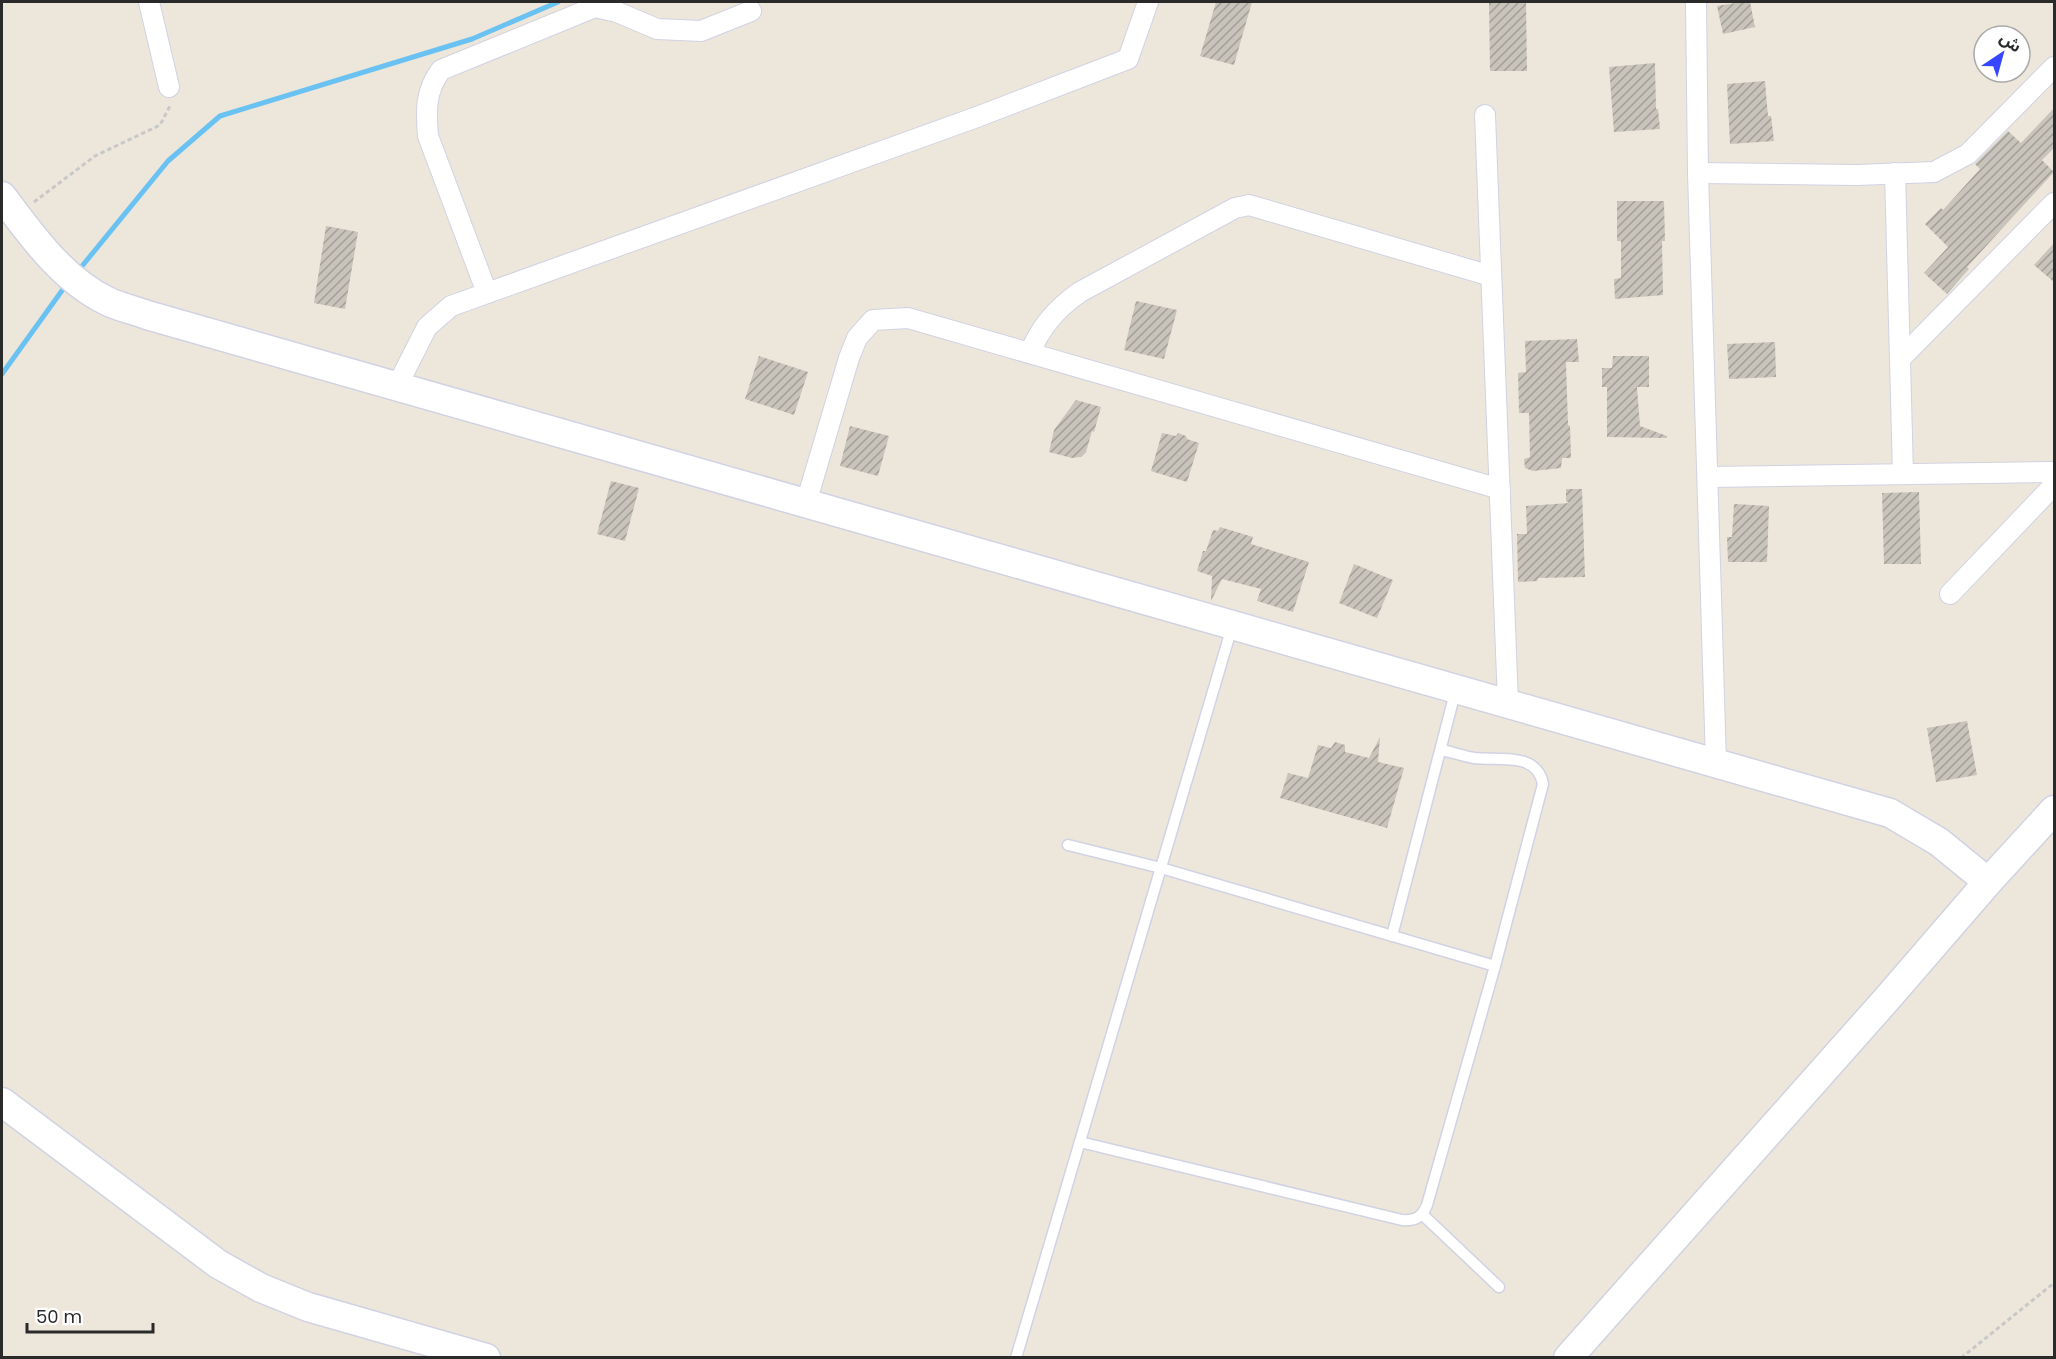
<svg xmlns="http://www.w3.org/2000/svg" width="2056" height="1359" font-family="Poppins,'Noto Sans Arabic',sans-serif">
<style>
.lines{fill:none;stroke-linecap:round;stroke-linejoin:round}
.stream{stroke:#6ac2f3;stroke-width:5}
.building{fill:url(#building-hatch)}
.lane-casing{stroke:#d1d2e3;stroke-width:13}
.street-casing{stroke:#d1d2e3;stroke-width:22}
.secondary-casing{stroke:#d1d2e3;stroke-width:31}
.path{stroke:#c8c8c8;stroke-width:3;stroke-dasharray:4.5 3;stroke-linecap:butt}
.lane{stroke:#fff;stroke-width:10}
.street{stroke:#fff;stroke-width:20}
.secondary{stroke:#fff;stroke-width:28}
</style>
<defs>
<pattern id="building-hatch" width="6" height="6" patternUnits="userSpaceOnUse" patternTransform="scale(1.5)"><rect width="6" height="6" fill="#c8c4bb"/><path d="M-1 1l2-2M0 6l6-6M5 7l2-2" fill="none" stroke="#a39f98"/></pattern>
</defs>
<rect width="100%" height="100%" fill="#ede7db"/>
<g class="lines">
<g class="stream">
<polyline points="78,271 168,161 220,116 472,39 558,2"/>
<polyline points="2,374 66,285"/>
</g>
</g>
<g class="building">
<polygon points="1216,2 1252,2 1234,65 1200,56"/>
<polygon points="1489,2 1526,2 1527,71 1490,71"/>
<polygon points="1742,2 1750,2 1755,27 1723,34 1717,6"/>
<polygon points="1655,63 1656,109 1658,109 1660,129 1614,132 1609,67"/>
<polygon points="1765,81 1768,116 1771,116 1774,141 1730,144 1727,84"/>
<polygon points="2055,107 2055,147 2042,160 2054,172 1967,267 1969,269 1947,294 1924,273 1948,247 1925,224 1941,208 1943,210 1980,169 1975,164 2008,131 2021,143"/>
<polygon points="1617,201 1664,201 1665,241 1662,241 1663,295 1615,299 1614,279 1621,278 1621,241 1617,241"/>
<polygon points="326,226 358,232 345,309 314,303"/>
<polygon points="2055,242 2055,283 2034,265"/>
<polygon points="1136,301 1177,310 1164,359 1124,350"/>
<polygon points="1577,339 1579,362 1566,362 1568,425 1570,426 1571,458 1562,458 1561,468 1533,471 1525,468 1524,459 1530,457 1529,413 1519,413 1518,373 1526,372 1525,341"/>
<polygon points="1775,342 1776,377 1729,379 1727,344"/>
<polygon points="759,356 808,372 794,415 745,399"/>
<polygon points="1613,356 1649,356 1649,387 1637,387 1640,426 1667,436 1667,438 1607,437 1607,387 1602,387 1602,368 1612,368"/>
<polygon points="1076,400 1101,407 1094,432 1092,431 1086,452 1081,457 1072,458 1049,452 1054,430"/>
<polygon points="850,426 889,436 878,476 840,466"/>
<polygon points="1162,433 1176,436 1178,433 1186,436 1187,439 1199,443 1187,482 1151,471"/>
<polygon points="611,481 639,488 625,541 597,534"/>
<polygon points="1566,489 1582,489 1585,577 1538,578 1537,581 1518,582 1517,534 1527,534 1526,506 1569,503 1566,501"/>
<polygon points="1919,492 1921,564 1884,564 1882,493"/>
<polygon points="1734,504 1769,506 1767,562 1728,562 1727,537 1732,537"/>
<polygon points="1220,527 1253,537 1251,544 1309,562 1293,612 1257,601 1261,589 1222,579 1211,601 1212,576 1197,571 1203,551 1206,551 1213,530 1218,531"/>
<polygon points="1354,564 1393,580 1377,618 1339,603"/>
<polygon points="1967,721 1977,775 1936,782 1927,728"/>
<polygon points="1380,737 1378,762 1404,768 1387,828 1280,798 1288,773 1308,778 1318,745 1331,748 1335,742 1345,745 1345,752 1369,758"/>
</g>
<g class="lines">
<g class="lane-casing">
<g id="lane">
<polyline points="1068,845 1161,868 1495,966"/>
<polyline points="1392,936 1456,689"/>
<path d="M1080 1142 1402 1220C1416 1221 1422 1217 1427 1205L1495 966 1543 784C1537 751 1497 761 1474 758 1463 756 1452 752 1441 750"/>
<polyline points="1423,1215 1499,1287"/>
<polyline points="1016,1358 1232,627"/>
</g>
</g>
<g class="street-casing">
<g id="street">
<polyline points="149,2 169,87"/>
<polyline points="1696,2 1698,173 1716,762"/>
<polyline points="1485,115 1508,703"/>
<polyline points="1698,173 1857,175 1934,172 1968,154 2054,67"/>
<polyline points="1895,173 1903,474"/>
<path d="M487 293 428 136C426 111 425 91 441 70L595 7 617 12 657 29 701 31 751 11"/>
<path d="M1030 353C1040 327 1057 308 1080 292L1235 208 1249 205 1491 276"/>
<polyline points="1900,359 2054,203"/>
<polyline points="397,386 427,327 451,306 977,117 1128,59 1148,2"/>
<polyline points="1708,477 2054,472"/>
<polyline points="806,503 849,358 857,338 873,320 908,318 1500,489"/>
<polyline points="1950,594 2054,485"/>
</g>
</g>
<g class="secondary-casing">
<g id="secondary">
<path d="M2 196C30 234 63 280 107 301 119 307 134 310 147 315L1890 813 1939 842 1988 882"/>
<polyline points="2,1102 218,1264 261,1288 308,1307 486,1358"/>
<polyline points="1568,1358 1886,1000 1988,882 2054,810"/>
</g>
</g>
<g class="path">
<polyline points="34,202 95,156 160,125 171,104"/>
<polyline points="1961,1358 2054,1283"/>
</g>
<use href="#lane" class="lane"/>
<use href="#street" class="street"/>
<use href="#secondary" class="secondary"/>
</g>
<rect width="2056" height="1359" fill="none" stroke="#2a2a2a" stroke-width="6"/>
<g transform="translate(2002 54) rotate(36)"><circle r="28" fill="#ffffff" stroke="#aaaaaa" stroke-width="1.5"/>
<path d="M0-4.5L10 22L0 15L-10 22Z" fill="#3648ff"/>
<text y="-9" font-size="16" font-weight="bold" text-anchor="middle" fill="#2a2a2a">ش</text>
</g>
<path d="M27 1323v9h126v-9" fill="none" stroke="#2a2a2a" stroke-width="3"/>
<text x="36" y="1323" font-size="18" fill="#2a2a2a" stroke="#ffffff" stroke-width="4.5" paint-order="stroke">50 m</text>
</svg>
